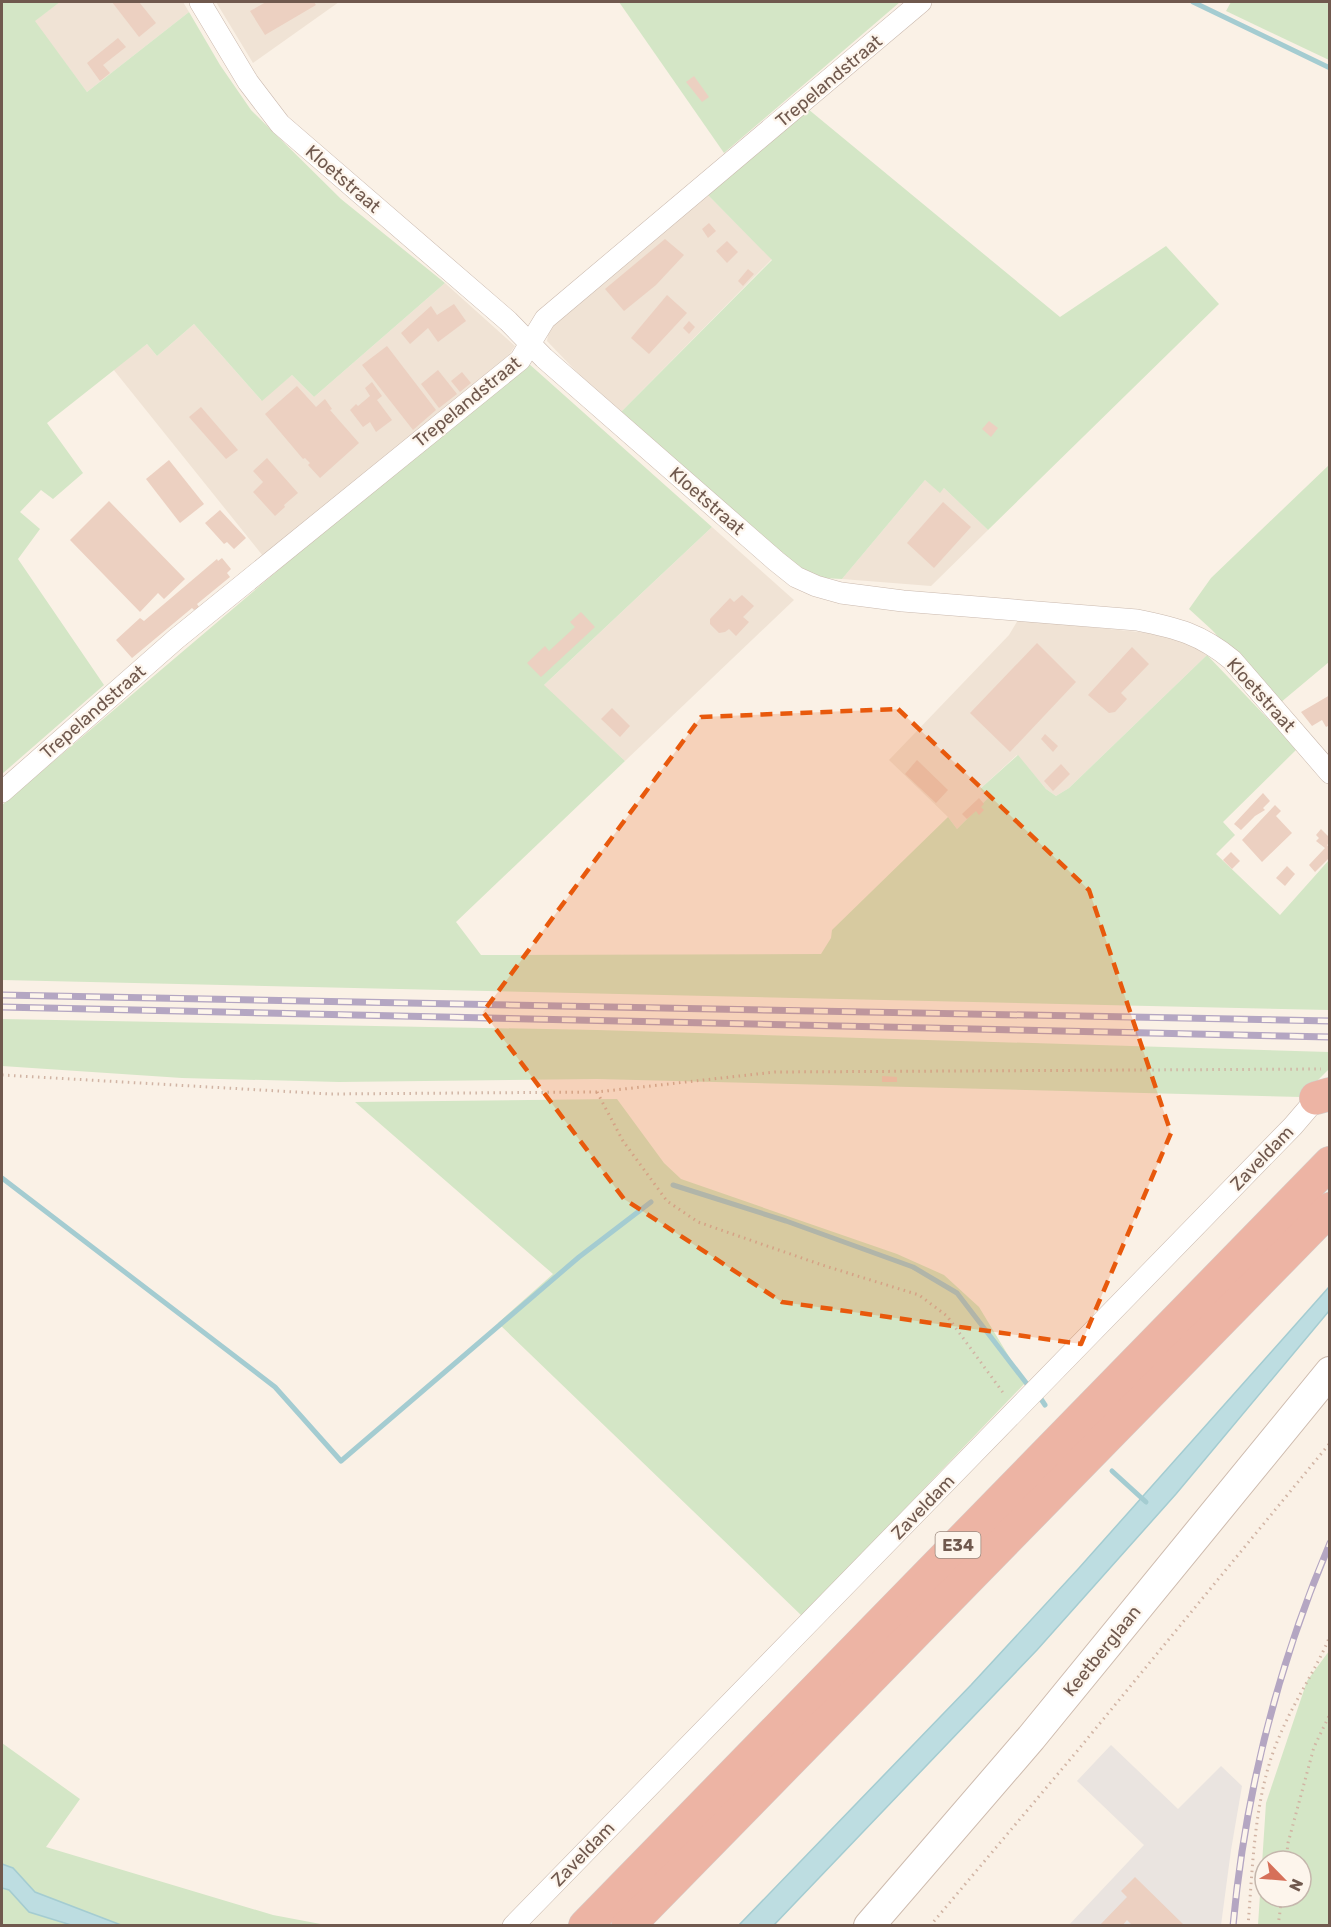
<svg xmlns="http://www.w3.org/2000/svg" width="1331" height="1927" font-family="Rubik,sans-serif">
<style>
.residential{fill:#f0e3d5}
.industrial{fill:#eae4e0}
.green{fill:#d4e6c6;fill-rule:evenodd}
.water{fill:#bddde1;stroke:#a4ccd1;stroke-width:1.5}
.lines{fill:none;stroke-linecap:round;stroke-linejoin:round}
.stream{stroke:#a4ccd1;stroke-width:5}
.building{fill:#ecd0c1}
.minor-casing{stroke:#cab9ae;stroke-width:22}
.secondary-casing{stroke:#cebbae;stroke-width:32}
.motorway-casing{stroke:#d4cdca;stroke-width:34}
.path{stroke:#d1b4a4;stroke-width:3;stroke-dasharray:1.5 4.5;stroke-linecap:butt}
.minor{stroke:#fff;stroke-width:21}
.secondary{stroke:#fff;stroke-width:30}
.motorway{stroke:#edb4a4;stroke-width:33}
.rail-casing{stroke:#b4a6c2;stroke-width:7}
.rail{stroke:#fdf5ec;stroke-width:4.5;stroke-dasharray:14;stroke-linecap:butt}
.marked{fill:#e8590c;fill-opacity:0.2;stroke:#e8590c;stroke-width:4.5;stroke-dasharray:12 8;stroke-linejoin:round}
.labels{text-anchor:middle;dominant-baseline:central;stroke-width:4.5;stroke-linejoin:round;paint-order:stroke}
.shield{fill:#fdf5ec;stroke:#9a887d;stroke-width:1.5}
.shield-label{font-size:16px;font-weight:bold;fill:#70594e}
.street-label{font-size:18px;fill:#70594e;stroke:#fdf5ec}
</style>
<rect width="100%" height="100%" fill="#faf1e6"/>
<g class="residential">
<polygon points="60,2 183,2 189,12 87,92 34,21"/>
<polygon points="216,2 339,2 253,63"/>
<polygon points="705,192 772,259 618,415 547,341 548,335 556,321"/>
<polygon points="445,283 515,346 506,359 263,556 113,369 147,344 157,356 194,324 261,400 292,375 314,397"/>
<polygon points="925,480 940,492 944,488 988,530 931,586 842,579"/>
<polygon points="712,527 794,600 625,761 543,686"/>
<polygon points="1018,620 1159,634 1184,641 1207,655 1069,788 1056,796 1046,789 1017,755 980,789 988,798 957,829 948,817 889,760 1009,635"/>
</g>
<polygon class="industrial" points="1111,1745 1178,1809 1221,1766 1242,1786 1231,1850 1221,1925 1068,1926 1144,1845 1077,1781"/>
<g class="green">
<polygon points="2,2 60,2 35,21 87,92 189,12 220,65 251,110 341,199 445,283 314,397 292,375 262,401 194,324 157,356 147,344 47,423 83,473 53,499 41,490 20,512 40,529 18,559 104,685 2,774"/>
<polygon points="619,2 900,2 724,153"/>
<polygon points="1231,2 1329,2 1329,60 1226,11"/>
<polygon points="808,109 1060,317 1166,246 1219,304 988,530 944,488 940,493 925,480 842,579 823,578 810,575 778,555 618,415 772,260 705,192"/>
<polygon points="528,363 712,527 544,685 625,761 456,922 481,955 821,954 831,938 832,930 948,817 957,829 988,798 980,789 1018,755 1046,789 1056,796 1069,788 1207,655 1297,749 1223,822 1235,835 1216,854 1280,915 1329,860 1329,1010 2,980 2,805 355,505"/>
<polygon points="1329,465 1329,662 1280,703 1212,630 1189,609 1211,578"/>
<polygon points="2,1019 597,1030 1329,1052 1330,1068 1301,1097 597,1079 339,1082 182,1078 2,1066"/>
<polygon points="617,1099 664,1163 681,1179 897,1254 944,1275 979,1307 1025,1383 802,1616 498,1323 553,1274 355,1102"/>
<path d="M1329 1651V1925H1258L1266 1803 1307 1681ZM1265 1861H1301V1897H1265Z"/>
<polygon points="2,1743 80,1799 46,1847 273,1915 326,1925 2,1925"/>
</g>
<g class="water">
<polygon points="1329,1287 1329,1311 1176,1494 1037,1650 774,1925 739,1925 971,1685 1079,1568"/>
<polygon points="2,1864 13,1868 35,1892 121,1925 71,1925 29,1912 9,1890 2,1888"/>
</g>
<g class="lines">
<g class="stream">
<polyline points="1193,2 1330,68"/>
<polyline points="2,1178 275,1387 341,1461 579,1257 651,1202"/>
<polyline points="673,1185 786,1221 913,1267 957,1293 1027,1384"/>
<polyline points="1041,1399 1045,1405"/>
<polyline points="1112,1471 1146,1502"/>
</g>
</g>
<g class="building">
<polygon points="112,2 139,2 156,23 139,37"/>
<polygon points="266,2 314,2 316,5 265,35 250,11"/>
<polygon points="118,38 126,47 103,65 110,73 100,81 87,63"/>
<polygon points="694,76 709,97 702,102 686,82"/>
<polygon points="709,223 716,231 708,238 702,229"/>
<polygon points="665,239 684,255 656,285 624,311 605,289"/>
<polygon points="727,241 738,252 727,263 716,251"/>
<polygon points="748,269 754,274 743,286 738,281"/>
<polygon points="667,295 687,313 649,354 631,338"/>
<polygon points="454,304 466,321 438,342 428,328 410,344 401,333 431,306 437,315"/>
<polygon points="689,321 695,327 689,334 683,328"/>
<polygon points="387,346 436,410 413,430 362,365"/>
<polygon points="438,370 457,394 439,408 421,384"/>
<polygon points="462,372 471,383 460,392 451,381"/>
<polygon points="372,382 382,396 377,400 392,420 376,432 370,422 363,427 350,410 356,404 358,406 370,396 365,388"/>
<polygon points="297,386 316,407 325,399 332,409 330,410 359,443 320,478 308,465 310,463 305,458 303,459 265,414"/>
<polygon points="201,407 238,450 226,459 189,417"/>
<polygon points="989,421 998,428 991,437 982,429"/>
<polygon points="267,458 298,493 284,505 285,507 275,516 253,492 263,482 253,471"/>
<polygon points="169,460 204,504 180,523 146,479"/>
<polygon points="109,501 185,579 164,599 158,593 140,612 70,540"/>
<polygon points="943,502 971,527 934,568 907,543"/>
<polygon points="220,510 246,538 234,549 227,542 224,544 205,523"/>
<polygon points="222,558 231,569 227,573 230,577 197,604 199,607 194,610 192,608 132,658 116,640 140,618 144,621 217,559 218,561"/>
<polygon points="742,595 754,606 743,617 749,622 736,636 729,629 725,632 719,633 710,624 710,619 730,598 734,602"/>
<polygon points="581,612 595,627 541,677 527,663 545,646 549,651 575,627 570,622"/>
<polygon points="1037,643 1076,682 1010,752 970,713"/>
<polygon points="1132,647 1149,664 1121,693 1127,699 1115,712 1109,713 1088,695"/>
<polygon points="1330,695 1330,725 1326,727 1322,720 1312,726 1301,712"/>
<polygon points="612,708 630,726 620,737 601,719"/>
<polygon points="1045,734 1058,746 1053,752 1041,739"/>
<polygon points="917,760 948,790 936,803 905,774"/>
<polygon points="1061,764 1070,774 1053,791 1044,781"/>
<polygon points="1263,793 1270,801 1263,808 1265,810 1255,816 1241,830 1234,824"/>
<polygon points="979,798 984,804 981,807 984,810 979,815 976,811 967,819 962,814"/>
<polygon points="1275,805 1281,811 1276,816 1292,833 1262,862 1242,840"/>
<polygon points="1321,829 1330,838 1330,843 1327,845 1330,848 1330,857 1315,872 1309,865 1325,848 1316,841 1319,838 1316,835"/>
<polygon points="1231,852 1240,861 1232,869 1223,860"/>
<polygon points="1287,866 1295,874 1285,886 1276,878"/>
<polygon points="882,1076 897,1077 897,1082 882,1082"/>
<polygon points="1135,1877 1185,1926 1133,1926 1127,1920 1122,1926 1099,1926 1127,1897 1121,1891"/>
</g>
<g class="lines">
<g class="minor-casing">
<g id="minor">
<path d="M200 2 248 82 280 124 508 321 544 358 776 561 796 577 816 586 841 593 903 601 1137 620C1177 628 1201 634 1232 660L1330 773"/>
<polyline points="2,792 176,639 520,360 545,319 921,2"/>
<polyline points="513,1926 1293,1126 1323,1091"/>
</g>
</g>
<g class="secondary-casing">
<polyline id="secondary" points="869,1926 1031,1738 1330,1372"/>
</g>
<g class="motorway-casing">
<g id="motorway">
<polyline points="1316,1098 1330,1094"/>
<polyline points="585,1926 1330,1163"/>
<polyline points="628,1926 1330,1209"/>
</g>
</g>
<g class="path">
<polyline points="2,1075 330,1094 597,1092 775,1072 1321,1069"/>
<polyline points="597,1092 623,1141 667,1201 698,1222 822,1265 919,1295 947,1316 1004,1394"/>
<polyline points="1286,1861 1288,1843 1314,1747 1330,1714"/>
<polyline points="930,1926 1078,1750 1330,1443"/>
<path d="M1248 1926C1253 1864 1254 1793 1280 1735 1294 1701 1316 1670 1330 1636"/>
<polyline points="1278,1926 1282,1897"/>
</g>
<use href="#minor" class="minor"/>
<use href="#secondary" class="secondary"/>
<use href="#motorway" class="motorway"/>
<g class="rail-casing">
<g id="rail">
<polyline points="2,995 1330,1021"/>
<polyline points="2,1007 1330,1037"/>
<path d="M1233 1926C1245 1794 1278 1665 1330 1543"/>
</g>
</g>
<use href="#rail" class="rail"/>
</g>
<path class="marked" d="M898 709 1089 890 1171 1133 1081 1344 782 1302 624 1199 483 1012 701 717Z"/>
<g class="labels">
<rect class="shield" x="935.5" y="1532" width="45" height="26" rx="4.5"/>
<g class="shield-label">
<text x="958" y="1545">E34</text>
</g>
<g class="street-label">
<text transform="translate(829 81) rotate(-40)">Trepelandstraat</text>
<text transform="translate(343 179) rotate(41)">Kloetstraat</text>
<text transform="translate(467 402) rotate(-39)">Trepelandstraat</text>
<text transform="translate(707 501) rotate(41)">Kloetstraat</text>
<text transform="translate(1261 695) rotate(48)">Kloetstraat</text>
<text transform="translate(93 712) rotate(-41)">Trepelandstraat</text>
<text transform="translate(1262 1158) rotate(-46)">Zaveldam</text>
<text transform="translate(923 1507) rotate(-46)">Zaveldam</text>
<text transform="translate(1102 1651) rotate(-51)">Keetberglaan</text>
<text transform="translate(583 1854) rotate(-46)">Zaveldam</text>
</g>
</g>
<rect width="1331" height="1927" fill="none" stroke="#70594e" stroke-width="6"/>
<g transform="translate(1283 1879) rotate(115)"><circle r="28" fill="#fdf5ec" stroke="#c5b7ad" stroke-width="1.5"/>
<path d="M0-4.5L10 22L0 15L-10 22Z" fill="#d67059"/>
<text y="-9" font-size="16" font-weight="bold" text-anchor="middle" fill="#70594e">N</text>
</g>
</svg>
